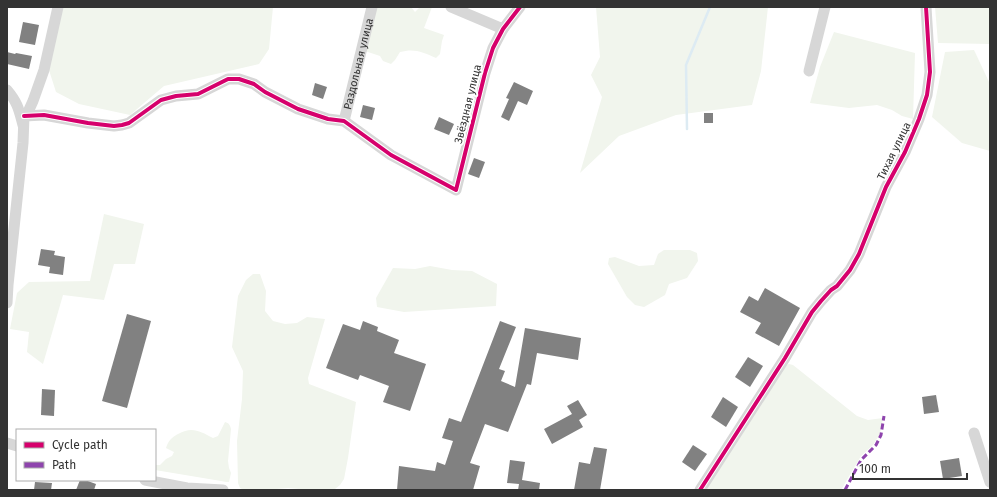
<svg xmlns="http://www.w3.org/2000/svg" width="997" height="497" font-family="'Fira Sans',sans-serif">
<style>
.green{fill:#f1f5ed}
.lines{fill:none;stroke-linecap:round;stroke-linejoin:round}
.stream{stroke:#ddebf3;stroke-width:2.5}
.building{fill:#818181}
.minor{stroke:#d7d7d7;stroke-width:11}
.quiet{stroke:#8e44ad;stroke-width:3;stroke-dasharray:6 3;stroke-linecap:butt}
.cycleway-casing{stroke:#fff;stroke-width:6}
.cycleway{stroke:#d6006c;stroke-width:4}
.labels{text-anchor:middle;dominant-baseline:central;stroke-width:4;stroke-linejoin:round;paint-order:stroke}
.street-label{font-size:11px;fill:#333;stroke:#fff}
</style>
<rect width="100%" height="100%" fill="#fff"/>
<g class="green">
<polygon points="63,7 273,7 269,49 259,64 164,86 130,115 79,104 56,92 48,67"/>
<path d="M375 7H411L415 12 420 7H432L424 28 444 35 442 41 440 54 436 58C423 52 414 48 400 52L395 60 391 64 383 61 380 56 365 51Z"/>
<polygon points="596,7 768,7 761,71 752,105 676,115 619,136 580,173 602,97 591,75 600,57"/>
<polygon points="935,7 990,7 990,44 938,43"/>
<polygon points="834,32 915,53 913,119 902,116 892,110 877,105 849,108 810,103 820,67"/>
<polygon points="974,50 990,84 990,151 962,143 932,117 945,52"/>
<polygon points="104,214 144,224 135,264 114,264 104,300 63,295 43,364 27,352 29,332 10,329 17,293 29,282 90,281"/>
<polygon points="664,250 690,250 697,253 698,261 687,278 669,284 665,295 644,307 635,305 627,297 608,264 609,258 615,257 639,266 654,265 658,254"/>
<polygon points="430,266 452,270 472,271 497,284 496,306 404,312 377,307 376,298 393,268 415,269"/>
<polygon points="253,274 260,274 266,291 265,311 273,321 285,324 297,323 307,317 325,319 308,378 309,384 356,402 348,458 344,479 340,485 335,489 310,490 288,488 265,490 244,490 240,488 238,483 237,441 242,399 243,371 232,347 238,296 246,280"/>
<polygon points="789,364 793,365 857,416 868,420 883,418 880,434 873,445 861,456 841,490 705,490 786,365"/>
<path d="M225 422C229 423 230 425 231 429L228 461 229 468 231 473 229 482H226L221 481 155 470V465H160L166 459 172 456 174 452 166 448C168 441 172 437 178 434 192 426 200 431 213 438L218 436Z"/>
</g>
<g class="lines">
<polyline class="stream" points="687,129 686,65 710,7"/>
</g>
<g class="building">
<polygon points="23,22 39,25 35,45 19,42"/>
<polygon points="7,52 15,54 16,53 32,56 29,69 7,64"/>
<polygon points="514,82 533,91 527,105 518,101 509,121 501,117 509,99 506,98"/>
<polygon points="315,83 327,87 323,99 312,95"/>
<polygon points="363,105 375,108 372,120 360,117"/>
<rect x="704" y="113" width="9" height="10"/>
<polygon points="439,117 454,124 449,135 434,129"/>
<polygon points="474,158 485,162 479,178 468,174"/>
<polygon points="41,249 55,251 54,255 65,257 63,275 49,273 50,267 38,265"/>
<polygon points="765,288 800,308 779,346 755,333 761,323 740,312 749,296 758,301"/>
<polygon points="127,314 151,321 127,408 102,401"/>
<polygon points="363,321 378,327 377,331 399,340 394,353 426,364 410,411 383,402 389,386 360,375 358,380 326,368 343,324 360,330"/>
<polygon points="500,321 516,327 499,369 505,371 501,381 515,387 525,328 581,338 578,360 537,353 531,385 527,384 508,432 485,424 470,463 480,466 473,490 397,490 399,466 435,471 437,462 445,465 453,441 442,438 449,418 461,422"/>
<polygon points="748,357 763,366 750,387 735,377"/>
<polygon points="42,389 55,390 54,416 41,415"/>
<polygon points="936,395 939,412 924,414 922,397"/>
<polygon points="723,397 738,407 726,427 711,417"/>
<polygon points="578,400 587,415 579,420 583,427 552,444 544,429 572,414 567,406"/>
<polygon points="693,445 707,454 695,471 682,462"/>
<polygon points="594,447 607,449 600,490 574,490 579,462 590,464"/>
<polygon points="959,458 962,476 943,479 940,461"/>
<polygon points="510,460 525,462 522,480 540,483 539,490 518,490 519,484 507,483"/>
<polygon points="80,480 85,480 96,484 94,490 76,490"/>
<polygon points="35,482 52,483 51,490 34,490"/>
</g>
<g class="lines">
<g class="minor">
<polyline points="451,7 503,29"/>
<polyline points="809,71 825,7"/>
<path d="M7 90C18 103 19 110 23 125"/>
<polyline points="24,116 44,115 88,123 114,126 122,125 129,123 161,100 176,96 198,94 228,79 239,79 254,84 265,92 298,109 328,119 344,121 391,155 456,190 485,73 493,48 503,29 520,7"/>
<path id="s1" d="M344 121 372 7"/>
<polyline points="7,303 8,285 23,143 24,116 28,112 33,101 44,70 58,7"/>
<polyline points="974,433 990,482"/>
<polyline points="7,443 17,446"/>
<polyline points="145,480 187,488 223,490"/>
<polyline points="700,490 785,358 812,312 821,301 831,290 837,286 850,270 859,254 886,187 905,152 919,119 927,95 930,72 926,7"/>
</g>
<polyline class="quiet" points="845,490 861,460 876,445 881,435 884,416"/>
<g class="cycleway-casing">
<g id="cycleway">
<polyline points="24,116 44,115 88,123 114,126 122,125 129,123 161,100 176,96 198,94 228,79 239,79 254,84 265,92 298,109 328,119 344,121 391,155 456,190 485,73 493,48 503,29 520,7"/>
<polyline points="700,490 785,358 812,312 821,301 831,290 837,286 850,270 859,254 886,187 905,152 919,119 927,95 930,72 926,7"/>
</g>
</g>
<use href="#cycleway" class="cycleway"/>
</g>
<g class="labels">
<g class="street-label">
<text stroke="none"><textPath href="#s1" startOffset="59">Раздольная улица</textPath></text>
<text transform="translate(468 104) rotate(-76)">Звёздная улица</text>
<text transform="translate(894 151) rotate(-64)">Тихая улица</text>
</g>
</g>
<rect width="997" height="497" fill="none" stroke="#333333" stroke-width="16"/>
<rect x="16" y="429" width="140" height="52" fill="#ffffff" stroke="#adadad"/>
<rect x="24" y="442" width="20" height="6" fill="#d6006c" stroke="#adadad"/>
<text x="52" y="449" font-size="12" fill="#333333">Cycle path</text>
<rect x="24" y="462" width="20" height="6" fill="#8e44ad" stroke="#adadad"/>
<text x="52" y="469" font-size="12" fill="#333333">Path</text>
<path d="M853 473v6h114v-6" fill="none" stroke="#333333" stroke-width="2"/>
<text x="859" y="473" font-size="12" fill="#333333" stroke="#ffffff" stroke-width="3" paint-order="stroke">100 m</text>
</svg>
